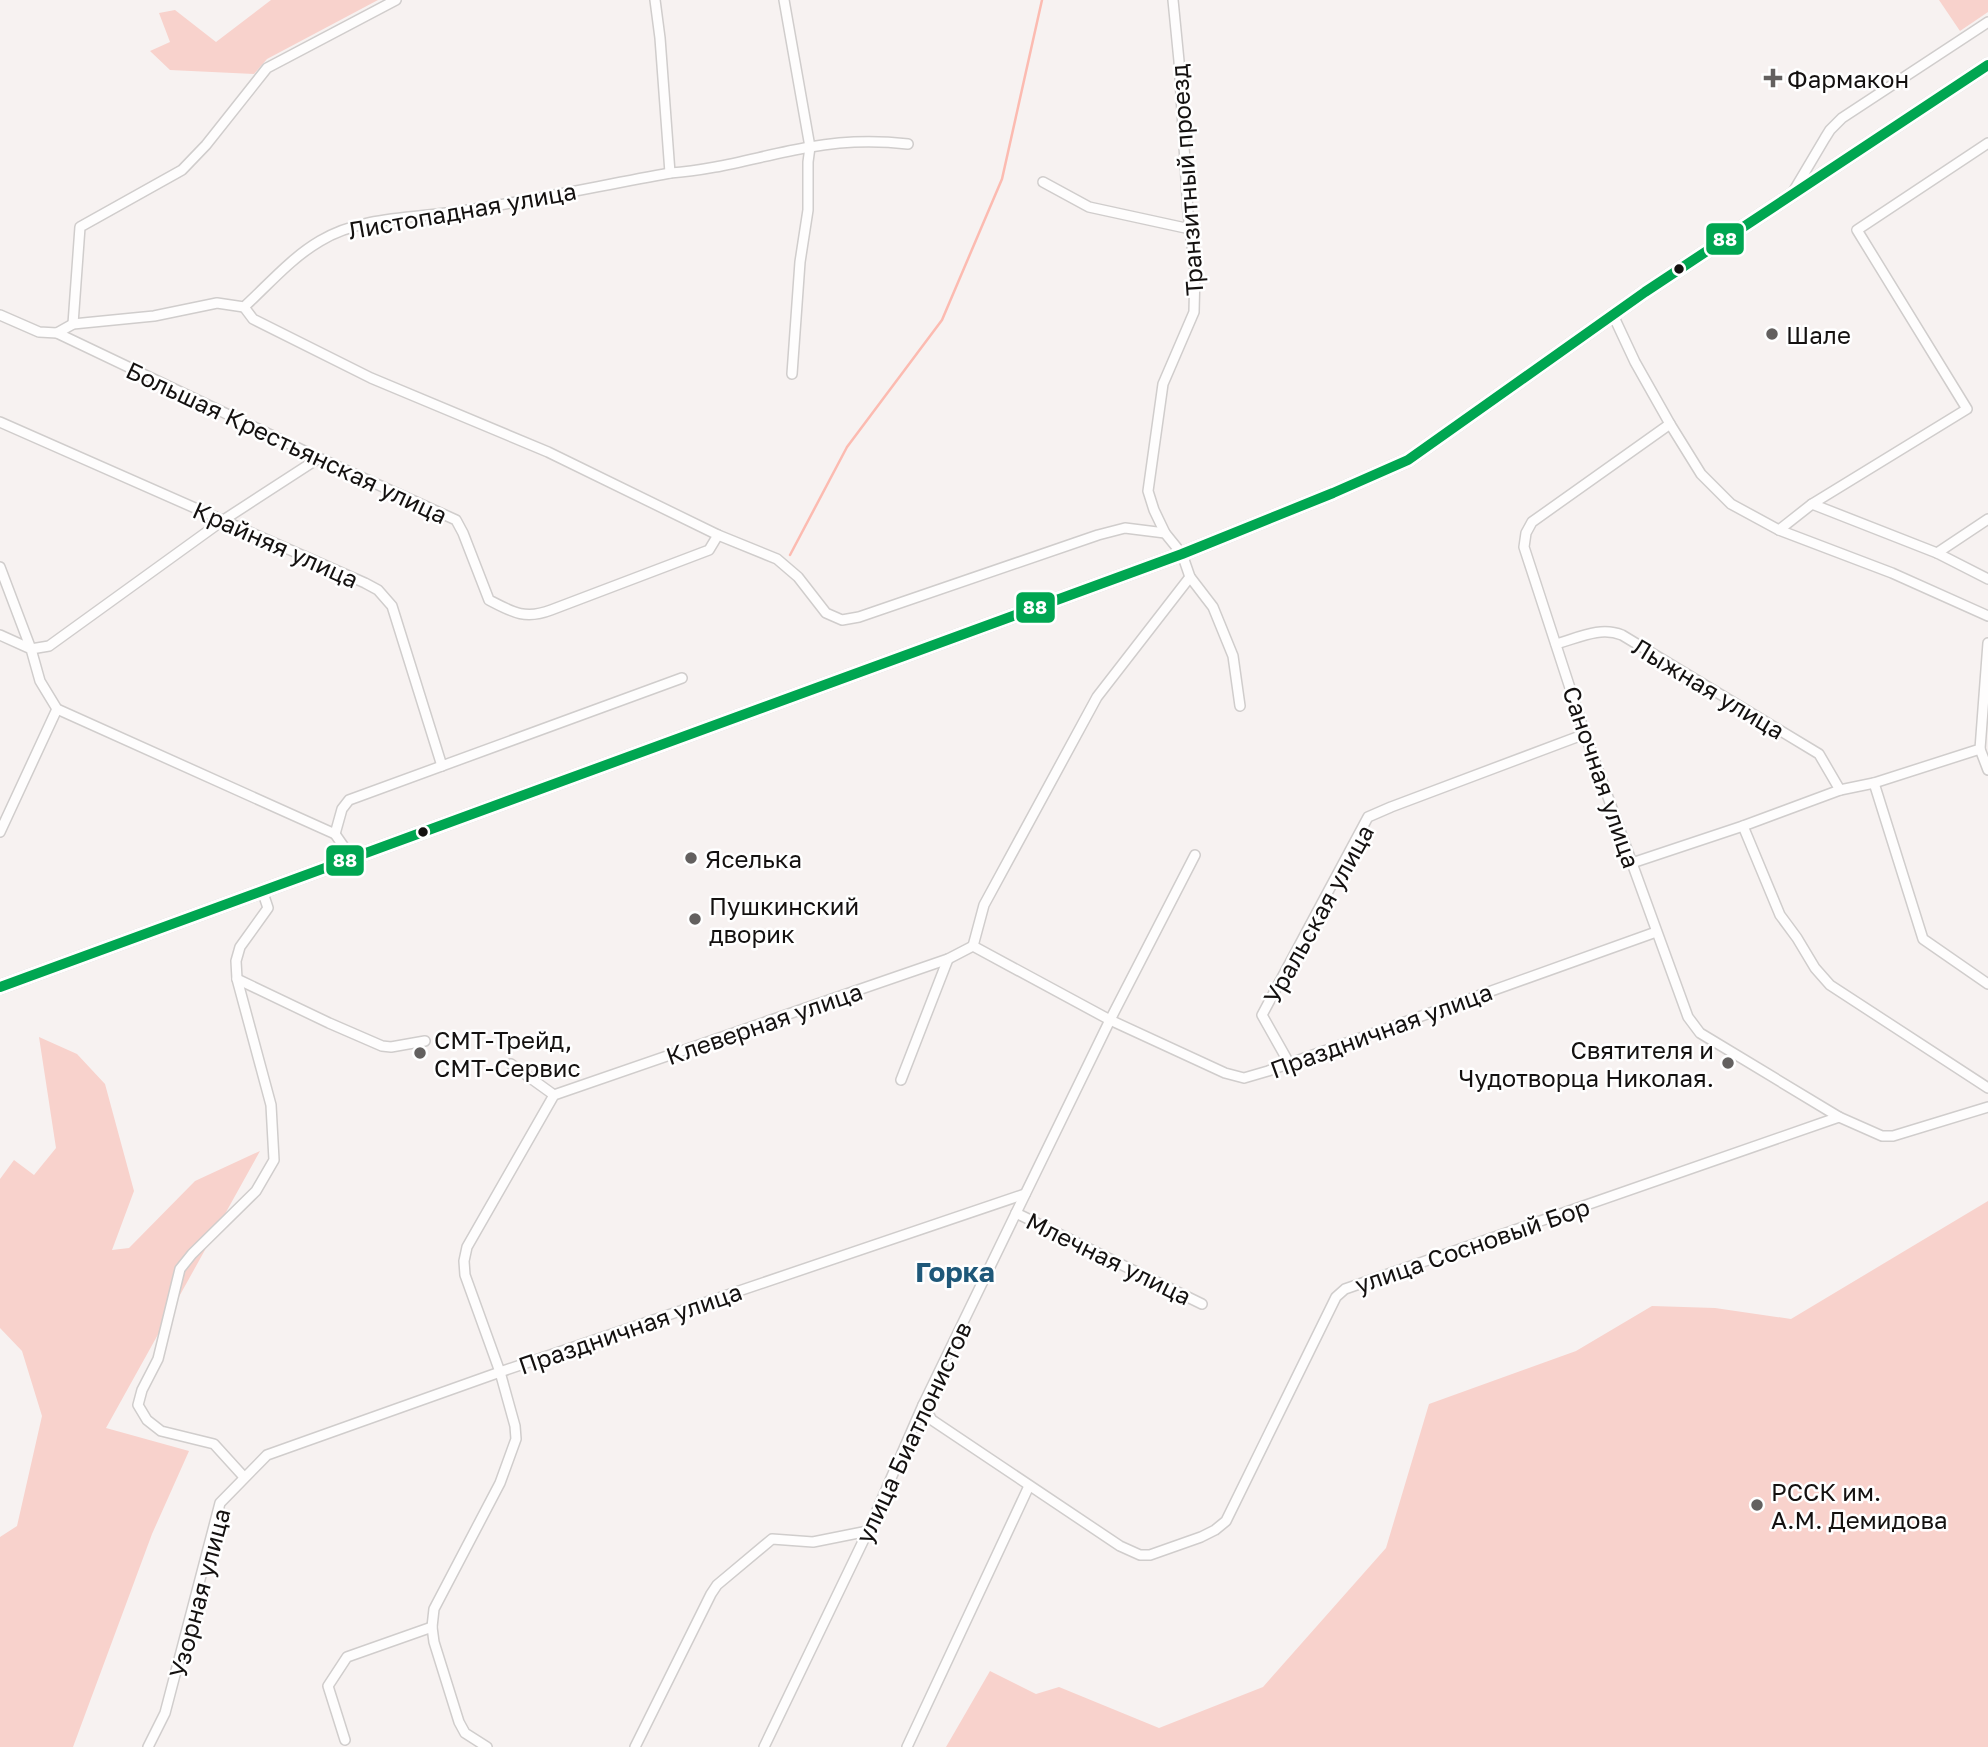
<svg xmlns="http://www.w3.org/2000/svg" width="1988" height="1747" font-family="'Golos Text',sans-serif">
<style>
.green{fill:#f8d2cc}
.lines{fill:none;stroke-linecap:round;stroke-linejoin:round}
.stream{stroke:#fcbbb1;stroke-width:2.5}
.minor-casing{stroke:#d0cdcc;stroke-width:12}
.secondary-casing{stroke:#d0cdcc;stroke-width:16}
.minor{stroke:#fefdfd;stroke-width:9}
.secondary{stroke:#fefdfd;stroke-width:12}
.bus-1-casing{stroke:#fff;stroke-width:16}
.bus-1{stroke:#00a651;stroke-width:10}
.poi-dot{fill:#63605f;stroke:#fff;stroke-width:2.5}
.bus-dot{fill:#141110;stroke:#fff;stroke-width:2.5}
.labels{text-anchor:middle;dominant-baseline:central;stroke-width:5;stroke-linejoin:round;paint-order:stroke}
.poi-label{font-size:24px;fill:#141110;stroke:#fff;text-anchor:start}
.street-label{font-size:24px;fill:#141110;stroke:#fff}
.quarter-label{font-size:28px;font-weight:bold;fill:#1f5879;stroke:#fff}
.line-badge{stroke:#fff;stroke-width:2.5}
.badge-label{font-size:19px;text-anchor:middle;font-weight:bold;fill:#fff}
</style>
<rect width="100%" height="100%" fill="#f7f2f1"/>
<g class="green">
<polygon points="271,0 378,0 267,59 254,74 170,70 150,51 170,42 159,13 175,10 216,42"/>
<polygon points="1939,0 1988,0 1988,12 1960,31"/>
<polygon points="39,1037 77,1054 105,1084 134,1191 112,1250 129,1248 195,1181 260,1151 106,1428 189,1451 152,1534 73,1747 0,1747 0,1537 17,1526 42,1416 22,1351 0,1328 0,1179 14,1160 34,1175 56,1148"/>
<polygon points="1988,1201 1988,1747 946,1747 990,1671 1036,1694 1059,1687 1159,1728 1263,1687 1386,1548 1429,1404 1576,1351 1652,1306 1715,1308 1791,1319"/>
</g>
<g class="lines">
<polyline class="stream" points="790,555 847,447 942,320 1002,179 1042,0"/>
<g class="minor-casing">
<g id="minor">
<polyline points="655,0 660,38 670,173"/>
<polyline points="784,0 810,147 808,162 808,210 800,262 792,374"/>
<polyline points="1173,0 1179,61 1188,213 1195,271 1194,312 1163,384 1148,491 1154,510 1165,533 1182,554 1190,577 1213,607 1233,656 1240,706"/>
<polyline points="1043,182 1089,207 1190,229"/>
<polyline points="1793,192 1825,138 1830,130 1842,118 1988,22"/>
<polyline points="244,307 253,319 371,378 548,452 718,535"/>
<path d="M0 315 39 332 57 333 319 458 456 520 463 533 489 600C512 612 525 620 551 610L709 550 718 535 777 559 798 577 826 613 842 620 859 617 1098 535 1125 528 1165 533"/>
<polyline points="1613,315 1635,362 1670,424 1701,474 1731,504 1779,530 1892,573 1988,616"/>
<polyline points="73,324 80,227 182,170 206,145 267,68 396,0"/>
<path d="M57 333 73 324 154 316 217 303 244 307C268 285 291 258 320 241 359 217 411 218 454 212 527 202 598 186 670 173 718 170 763 155 810 147 843 141 874 140 908 144"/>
<polyline points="0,422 365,583 378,590 392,606 442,766"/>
<polyline points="1670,424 1532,522 1526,533 1524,547 1585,734 1688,1017 1700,1033 1839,1117"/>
<polyline points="1812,504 1937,553 1988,579"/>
<polyline points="1779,530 1812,504 1967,409 1857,230 1988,143"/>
<polyline points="1937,553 1988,519"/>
<polyline points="0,567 31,649 49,646 222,521 319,458"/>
<polyline points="0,635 31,649 40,681 57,709 335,834 351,857"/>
<path d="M1556 644C1578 638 1600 626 1622 635L1819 754 1840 790"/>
<polyline points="1980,749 1988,770"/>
<polyline points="1874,783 1923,939 1988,984"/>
<polyline points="1743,826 1780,915 1797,938 1815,968 1830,985 1988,1088"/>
<polyline points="0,832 57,709"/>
<polyline points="335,834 342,809 349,800 682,678"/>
<polyline points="1632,863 1743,826 1840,790 1874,783 1980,749 1988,643"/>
<polyline points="973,946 1110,1020 1225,1073 1244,1078 1268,1071 1656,932"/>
<polyline points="973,946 984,905 1097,697 1190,577"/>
<polyline points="237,979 329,1023 382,1046 391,1047 425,1041"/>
<polyline points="1289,1063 1262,1015 1368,817 1391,807 1585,734"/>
<polyline points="511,1064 554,1095"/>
<polyline points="901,1080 948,959"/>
<polyline points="1016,1213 1202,1304"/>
<polyline points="923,1405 932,1420 1120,1546 1140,1555 1150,1555 1201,1537 1215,1530 1226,1521 1336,1297 1345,1289 1839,1117 1882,1136 1893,1136 1988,1107"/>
<polyline points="244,1477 214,1444 161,1431 147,1420 138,1405 142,1390 158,1359 180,1269 192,1254 256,1191 274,1160 271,1105 237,979 236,961 240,947 268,908 262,890"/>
<polyline points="345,1740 328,1686 347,1657 432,1627"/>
<polyline points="148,1747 165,1713 220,1503 267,1455 500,1372 1025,1194"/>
<polyline points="487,1747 465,1733 459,1722 434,1642 432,1627 434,1609 500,1483 516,1439 515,1426 500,1372 465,1275 464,1261 467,1247 554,1095 948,959 973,946"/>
<polyline points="635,1747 711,1594 717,1585 772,1539 813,1542 868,1531"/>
<polyline points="764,1747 868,1531 923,1405 1016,1213 1110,1020 1195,855"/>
<polyline points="907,1747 1029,1486"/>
</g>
</g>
<g class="secondary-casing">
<polyline id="secondary" points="0,987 1182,554 1333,493 1408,460 1645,292 1988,65"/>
</g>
<use href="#minor" class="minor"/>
<use href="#secondary" class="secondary"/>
<g class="bus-1-casing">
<polyline id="bus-1" points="0,987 1182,554 1333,493 1408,460 1645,292 1988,65"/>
</g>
<use href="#bus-1" class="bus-1"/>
</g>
<g class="poi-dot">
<path d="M1769.5 67.5h7v7h7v7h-7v7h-7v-7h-7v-7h7z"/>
<circle cx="1772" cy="334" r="7"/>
<circle cx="691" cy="858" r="7"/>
<circle cx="695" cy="919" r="7"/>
<circle cx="420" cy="1053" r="7"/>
<circle cx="1728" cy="1063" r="7"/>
<circle cx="1757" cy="1505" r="7"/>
</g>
<g class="bus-dot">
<circle cx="1679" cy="269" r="6"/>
<circle cx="423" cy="832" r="6"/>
</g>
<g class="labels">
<g class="poi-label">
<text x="1787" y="78">Фармакон</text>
<text x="1786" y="334">Шале</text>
<text x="705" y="858">Яселька</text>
<text x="709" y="905">Пушкинский<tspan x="709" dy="28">дворик</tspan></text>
<text x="434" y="1039">СМТ-Трейд,<tspan x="434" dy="28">СМТ-Сервис</tspan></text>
<text x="1714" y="1049" text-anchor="end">Святителя и<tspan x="1714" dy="28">Чудотворца Николая.</tspan></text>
<text x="1771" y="1491">РССК им.<tspan x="1771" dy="28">А.М. Демидова</tspan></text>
</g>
<g class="street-label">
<text transform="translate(1186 180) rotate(-94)">Транзитный проезд</text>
<text transform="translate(462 210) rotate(-10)">Листопадная улица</text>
<text transform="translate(287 442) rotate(25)">Большая Крестьянская улица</text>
<text transform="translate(276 544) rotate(24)">Крайняя улица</text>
<text transform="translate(1709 688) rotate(31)">Лыжная улица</text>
<text transform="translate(1602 777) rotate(71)">Саночная улица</text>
<text transform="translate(1318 914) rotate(-61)">Уральская улица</text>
<text transform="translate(764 1023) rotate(-19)">Клеверная улица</text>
<text transform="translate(1381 1030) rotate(-20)">Праздничная улица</text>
<text transform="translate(1472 1245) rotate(-19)">улица Сосновый Бор</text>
<text transform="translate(1109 1258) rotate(26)">Млечная улица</text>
<text transform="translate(630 1328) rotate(-19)">Праздничная улица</text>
<text transform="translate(913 1432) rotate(-65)">улица Биатлонистов</text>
<text transform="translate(199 1593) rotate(-75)">Узорная улица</text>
</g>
<g class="quarter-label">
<text x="955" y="1271">Горка</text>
</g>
</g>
<g class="line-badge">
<rect x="1705" y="222" width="40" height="34" rx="7" fill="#00a651"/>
<rect x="1015" y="591" width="41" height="33" rx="7" fill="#00a651"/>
<rect x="325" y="844" width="40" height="33" rx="7" fill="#00a651"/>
</g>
<g class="badge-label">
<text x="1725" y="246">88</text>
<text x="1035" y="614">88</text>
<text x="345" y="867">88</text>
</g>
</svg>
